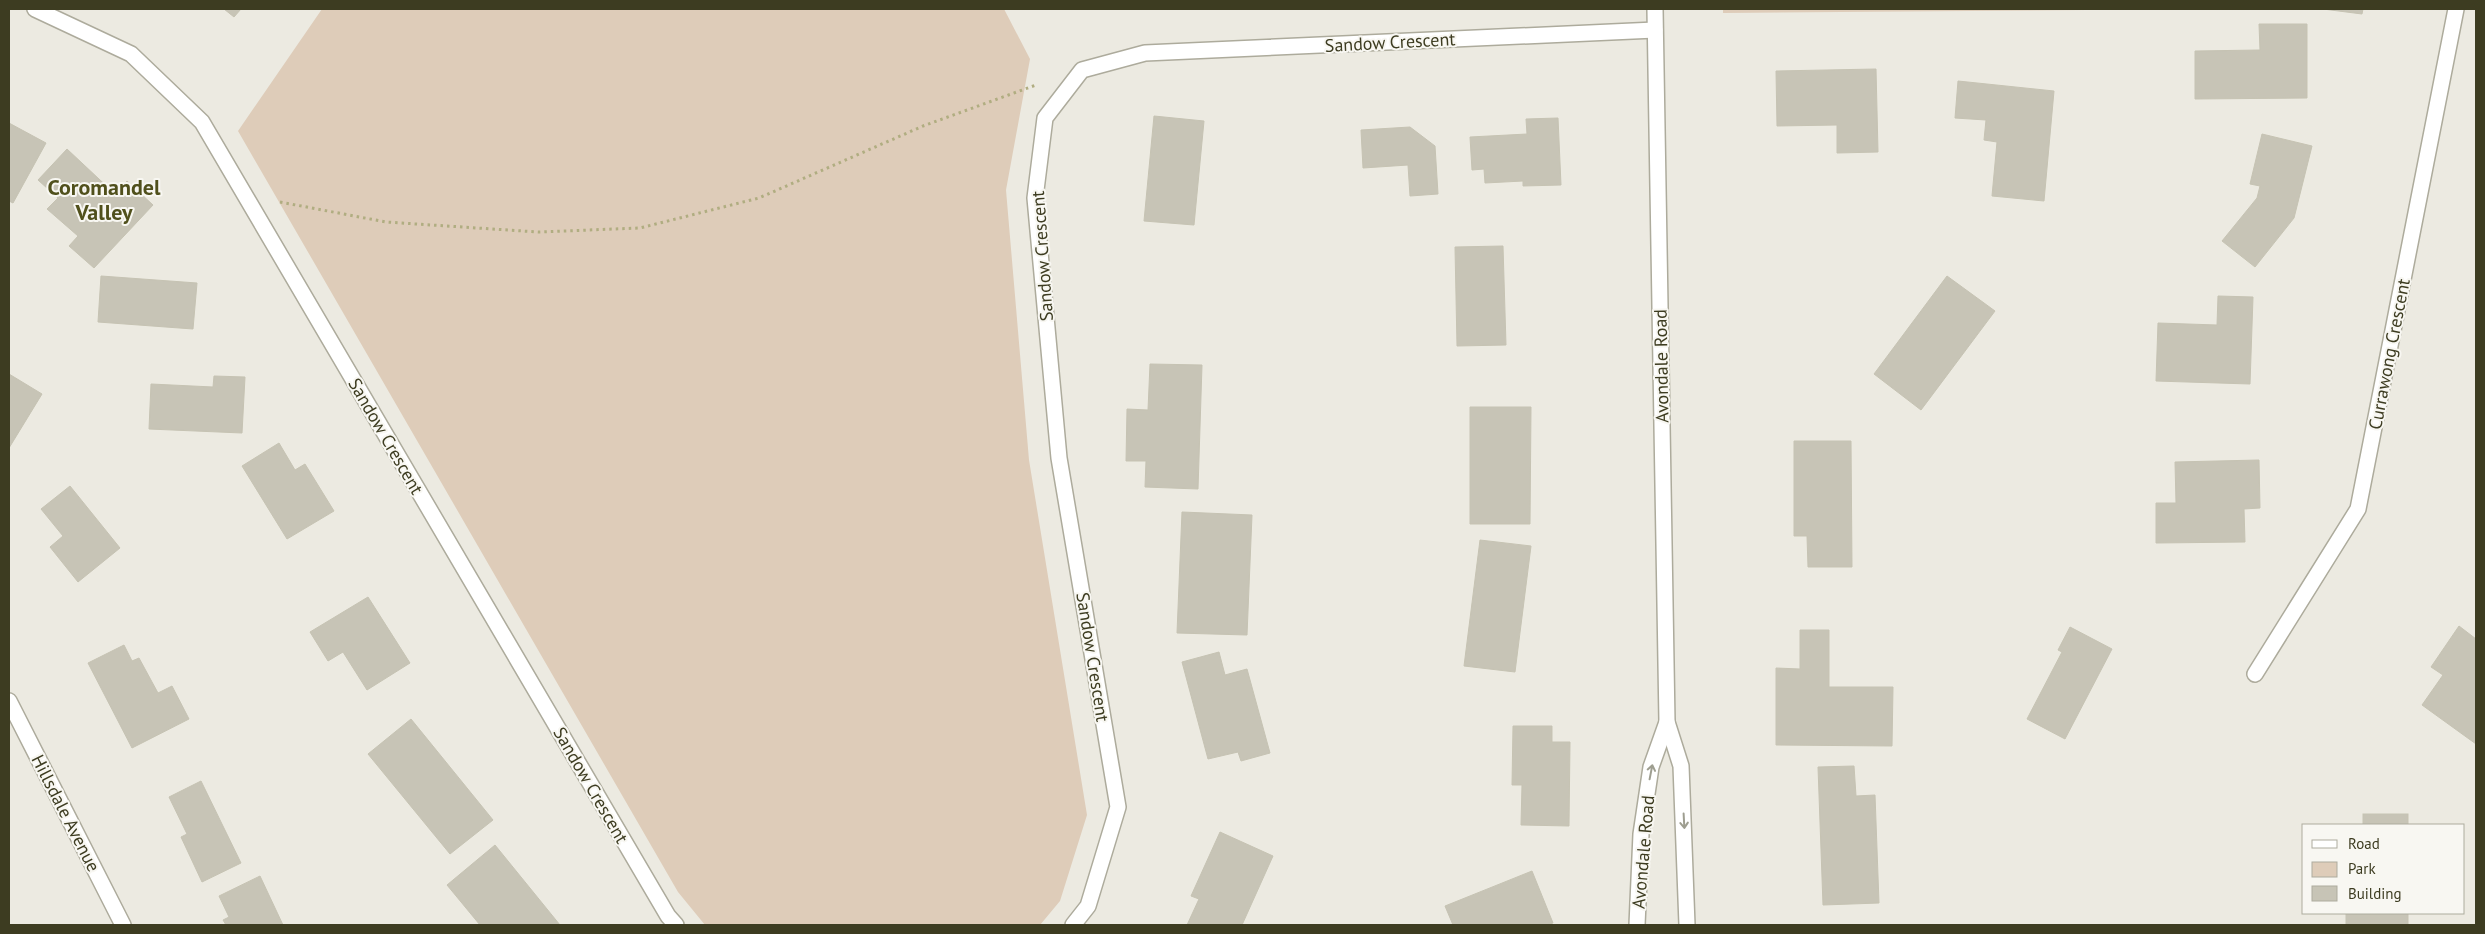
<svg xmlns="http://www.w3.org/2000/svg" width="2485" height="934" font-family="'PT Sans',sans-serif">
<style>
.green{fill:#deccb9}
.building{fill:#c7c4b6;stroke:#c6c3b3}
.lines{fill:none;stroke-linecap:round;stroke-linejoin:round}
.minor-casing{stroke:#adab9c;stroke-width:18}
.path{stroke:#b0ad81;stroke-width:3;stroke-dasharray:2.5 4;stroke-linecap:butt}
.minor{stroke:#fff;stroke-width:15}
.oneway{stroke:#9e9e90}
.labels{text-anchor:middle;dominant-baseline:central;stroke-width:4;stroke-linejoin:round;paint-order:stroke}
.street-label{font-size:18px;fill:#3d3c21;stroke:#f8f7f2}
.district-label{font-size:22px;font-weight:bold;fill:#50501c;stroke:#f8f7f2}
</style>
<rect width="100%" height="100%" fill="#eceae1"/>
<g class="green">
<polygon points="322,9 1004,9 1030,59 1006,190 1029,460 1087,815 1060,901 1040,925 705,925 678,892 238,131"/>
<polygon points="1723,9 2087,9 2087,10 1723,13"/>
</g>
<g class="building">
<polygon points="224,9 241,9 234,17"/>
<polygon points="2323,9 2363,9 2362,14"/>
<polygon points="2259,24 2307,24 2307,98 2195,99 2195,51 2260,50"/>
<polygon points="1876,69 1878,152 1837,153 1837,125 1777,126 1776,71"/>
<polygon points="1958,81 2054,91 2044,201 1992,196 1997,142 1984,140 1986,120 1955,118"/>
<polygon points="1154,116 1204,121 1194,225 1144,221"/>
<polygon points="1558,118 1561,185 1523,186 1523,181 1485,183 1484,169 1472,170 1470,137 1527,134 1526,119"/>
<polygon points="9,123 46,143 13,203 9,201"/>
<polygon points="1410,127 1435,146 1438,194 1410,196 1408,165 1363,168 1361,130"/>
<polygon points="2262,134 2312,146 2294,218 2255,267 2222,241 2257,198 2260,186 2250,184"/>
<polygon points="67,149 115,194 127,181 153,205 94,268 69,246 78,236 47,209 58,198 38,180"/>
<polygon points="1503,246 1506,345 1457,346 1455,247"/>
<polygon points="101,276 197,283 193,329 98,322"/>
<polygon points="1947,276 1995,311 1921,410 1874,374"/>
<polygon points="2218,296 2253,297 2250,384 2156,381 2158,323 2217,325"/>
<polygon points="1150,364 1202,365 1198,489 1145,487 1146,461 1126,461 1127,409 1148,410"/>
<polygon points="9,374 42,394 9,448"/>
<polygon points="214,376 245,377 242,433 149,429 151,384 213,387"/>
<polygon points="1470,407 1531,407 1530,524 1470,524"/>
<polygon points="1794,441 1851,441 1852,567 1808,567 1807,536 1794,536"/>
<polygon points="279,443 295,470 305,464 334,511 287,539 242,466"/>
<polygon points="2259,460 2260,508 2244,509 2245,542 2156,543 2156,503 2176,503 2175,462"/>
<polygon points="70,486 120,548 78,582 50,547 63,536 41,509"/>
<polygon points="1182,512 1252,515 1247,635 1177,633"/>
<polygon points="1480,540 1531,546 1515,672 1464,666"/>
<polygon points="368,597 410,663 367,690 343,652 328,661 310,632"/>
<polygon points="2459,626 2476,639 2476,744 2422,705 2443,675 2431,667"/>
<polygon points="2070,627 2112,649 2065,739 2027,719 2062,652 2058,650"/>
<polygon points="1800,630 1829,630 1829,687 1893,687 1892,746 1776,745 1776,668 1800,669"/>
<polygon points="124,645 132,661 139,658 158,693 172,686 189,719 132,748 88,663"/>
<polygon points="1219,652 1225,675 1247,669 1270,753 1241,761 1238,752 1208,759 1182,662"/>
<polygon points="411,719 493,820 450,854 368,754"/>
<polygon points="1513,726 1552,726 1552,742 1570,742 1569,826 1521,825 1522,785 1512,785"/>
<polygon points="1854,766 1856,796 1875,795 1879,903 1823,905 1818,767"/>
<polygon points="201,781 241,863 202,882 181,837 187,834 169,797"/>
<rect x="2363" y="814" width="45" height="11"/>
<polygon points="1220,832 1273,856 1242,925 1187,925 1199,899 1191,896"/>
<polygon points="495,845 560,925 480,925 447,885"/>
<polygon points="1532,871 1553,923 1546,925 1453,925 1445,906"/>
<polygon points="260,876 283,925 226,925 223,920 229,917 219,896"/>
<rect x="2346" y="913" width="62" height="12"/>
</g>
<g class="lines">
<g class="minor-casing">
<g id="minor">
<polyline points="35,9 131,54 202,122 668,916 676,925"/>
<polyline points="1655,9 1667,722 1681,766 1687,925"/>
<polyline points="2255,674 2358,509 2456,9"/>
<polyline points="9,701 123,925"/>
<polyline points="1073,925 1088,906 1118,807 1059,458 1035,198 1045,118 1082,70 1145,53 1655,30"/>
<polyline points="1637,925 1641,834 1651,767 1667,722"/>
</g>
</g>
<polyline class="path" points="280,202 386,222 538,232 640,228 759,198 923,126 1036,85"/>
<use href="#minor" class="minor"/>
</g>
<defs><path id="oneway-shaft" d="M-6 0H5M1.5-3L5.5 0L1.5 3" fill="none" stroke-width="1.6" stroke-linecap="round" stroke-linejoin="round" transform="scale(1.25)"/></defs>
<g class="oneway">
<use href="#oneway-shaft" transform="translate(1651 772) rotate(-79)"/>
<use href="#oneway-shaft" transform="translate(1684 821) rotate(87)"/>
</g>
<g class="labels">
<g class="street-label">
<text transform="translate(1390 42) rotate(-3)">Sandow Crescent</text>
<text transform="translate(1042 256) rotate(-94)">Sandow Crescent</text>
<text transform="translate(2389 354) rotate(-79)">Currawong Crescent</text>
<text transform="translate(1661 366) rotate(-91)">Avondale Road</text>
<text transform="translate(386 436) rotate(60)">Sandow Crescent</text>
<text transform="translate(1093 657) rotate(81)">Sandow Crescent</text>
<text transform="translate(591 785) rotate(60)">Sandow Crescent</text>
<text transform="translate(66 813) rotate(63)">Hillsdale Avenue</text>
<text transform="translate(1643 852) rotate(-85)">Avondale Road</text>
</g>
<g class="district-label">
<text x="104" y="187">Coromandel<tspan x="104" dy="25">Valley</tspan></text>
</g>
</g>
<rect width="2485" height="934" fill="none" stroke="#3d3c21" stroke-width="20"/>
<rect x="2302" y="824" width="162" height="90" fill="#f8f7f2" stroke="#adac9e"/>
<rect x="2312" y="840" width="25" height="8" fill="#ffffff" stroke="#adac9e"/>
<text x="2348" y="849" font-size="15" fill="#3d3c21">Road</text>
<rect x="2312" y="862" width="25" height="15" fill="#deccb9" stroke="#adac9e"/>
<text x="2348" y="874" font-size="15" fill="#3d3c21">Park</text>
<rect x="2312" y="886" width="25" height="15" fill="#c7c4b6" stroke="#adac9e"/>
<text x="2348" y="899" font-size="15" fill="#3d3c21">Building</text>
</svg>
